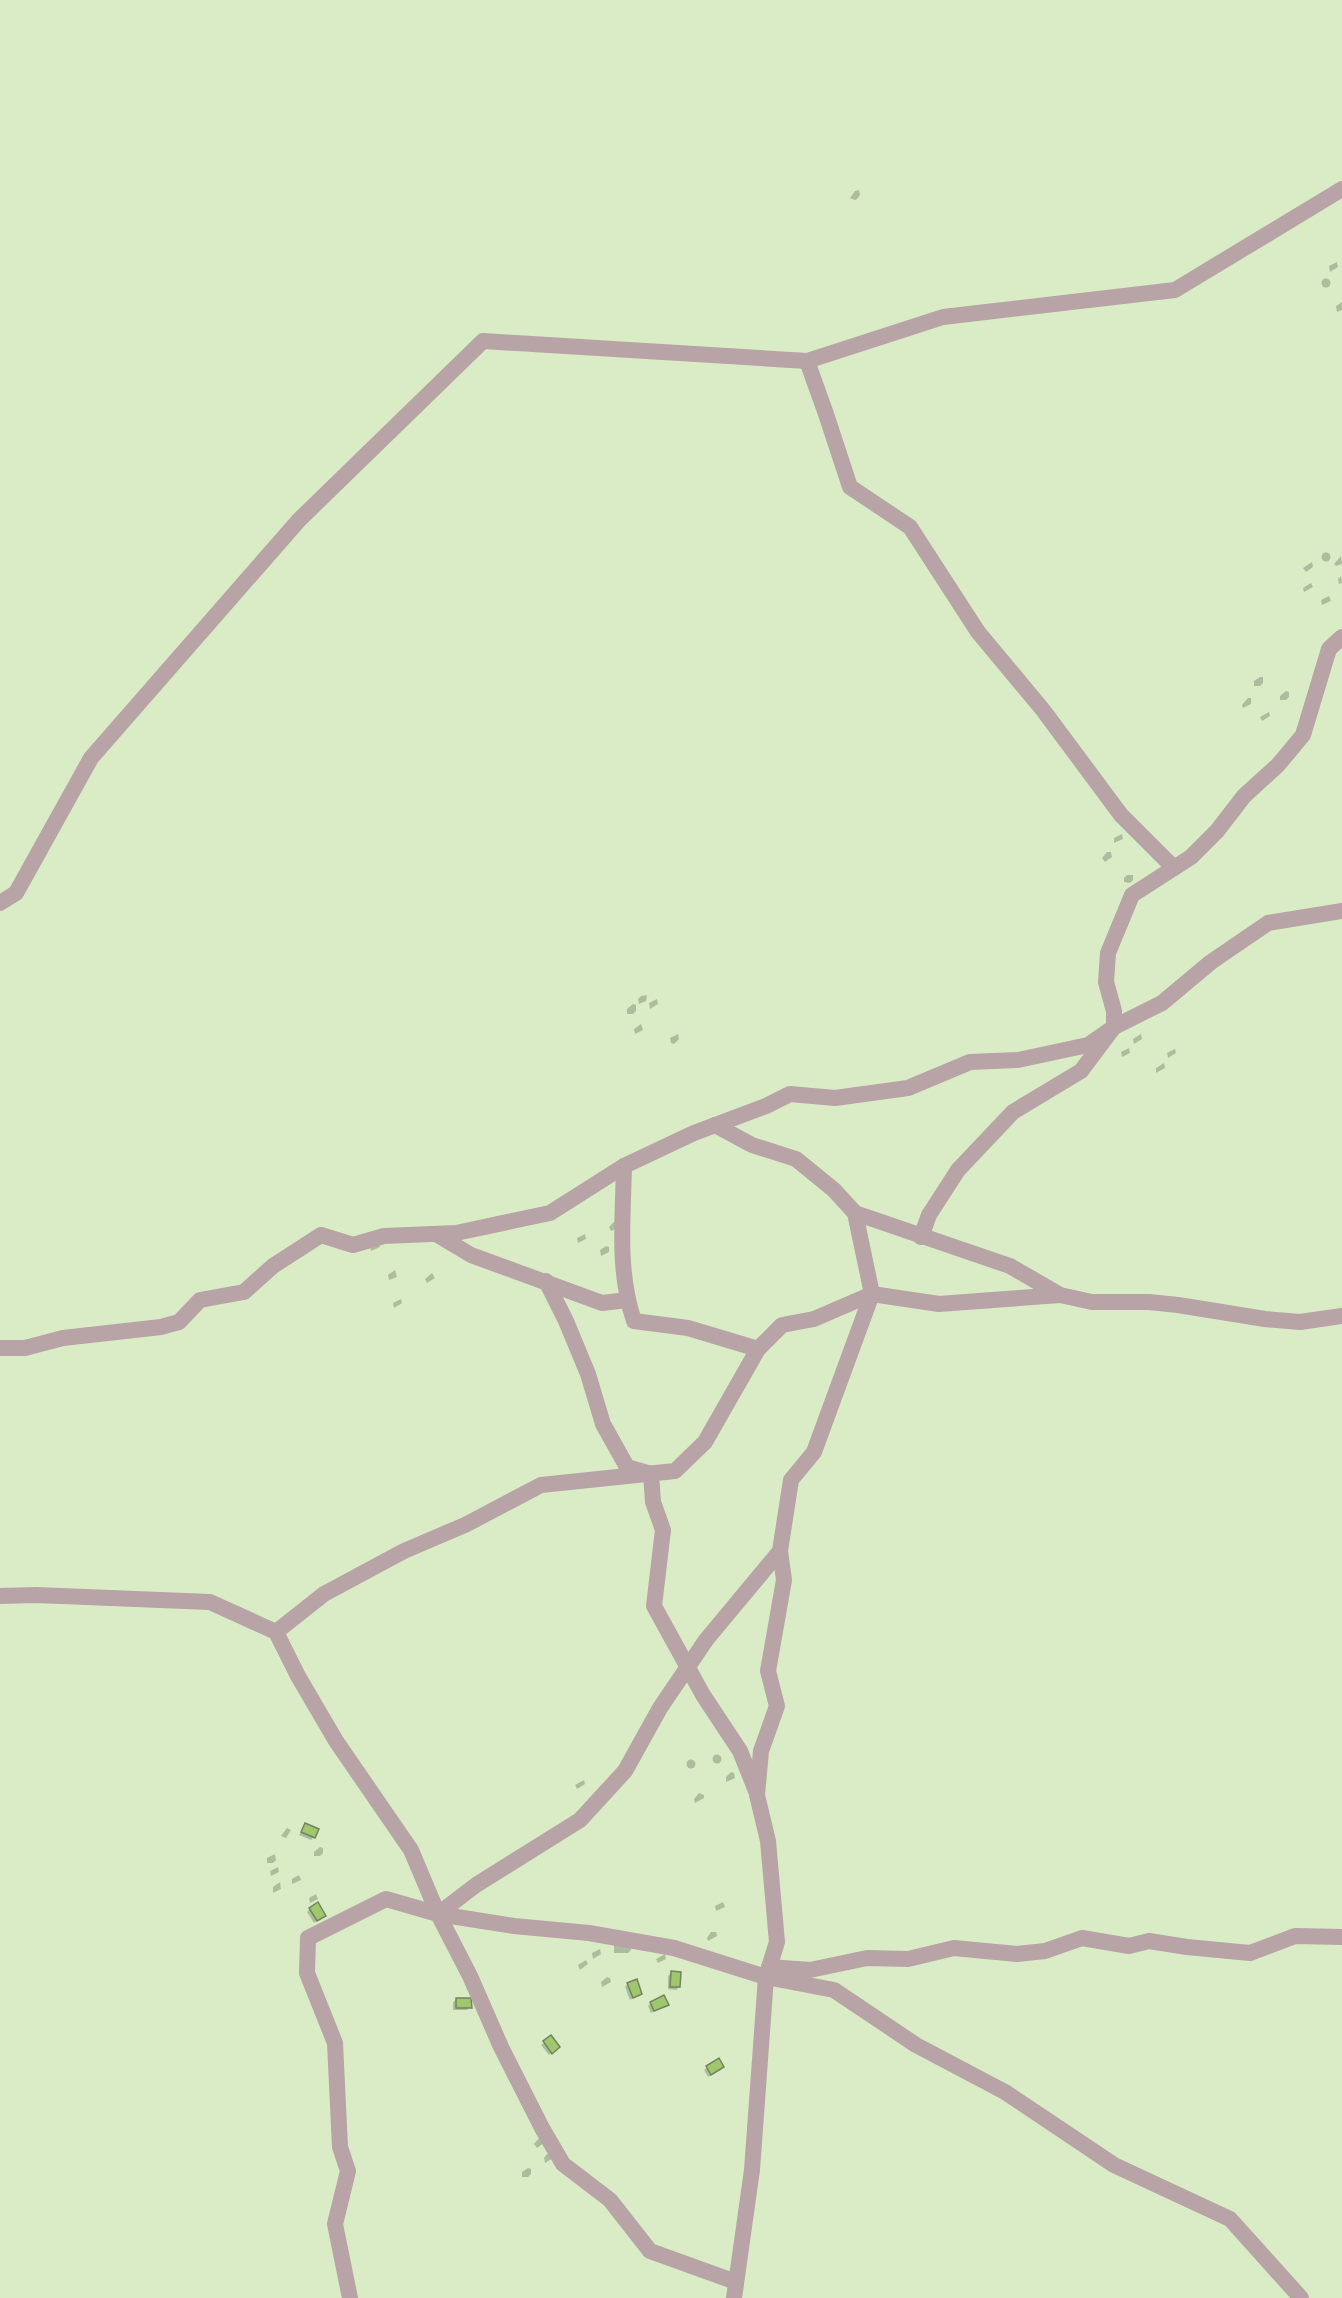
<svg xmlns="http://www.w3.org/2000/svg" width="1342" height="2298" font-family="Manrope,sans-serif">
<style>
.shadow{fill:#0003}
.building{fill:#9fc76c;stroke:#738361;stroke-width:1.5}
.lines{fill:none;stroke-linecap:round;stroke-linejoin:round}
.street{stroke:#b8a3a6;stroke-width:16}
</style>
<rect width="100%" height="100%" fill="#daecc6"/>
<g class="shadow">
<polygon points="859,190 860,195 857,199 855,200 850,198 855,191"/>
<polygon points="1337,262 1338,267 1330,272 1329,266"/>
<circle cx="1326" cy="283" r="4.5"/>
<polygon points="1342,302 1342,310 1337,312 1336,306"/>
<circle cx="1326" cy="557" r="4.5"/>
<polygon points="1341,556 1342,564 1336,566 1334,564"/>
<polygon points="1312,562 1313,567 1306,572 1303,568"/>
<polygon points="1341,576 1342,583 1339,584 1338,579"/>
<polygon points="1311,583 1313,587 1304,592 1303,588"/>
<polygon points="1329,596 1331,601 1322,605 1321,600"/>
<polygon points="1260,677 1263,677 1263,683 1260,686 1254,686 1254,681"/>
<polygon points="1286,691 1289,692 1289,697 1286,700 1280,700 1280,696"/>
<polygon points="1248,698 1251,698 1251,704 1243,708 1242,705"/>
<polygon points="1269,712 1270,716 1262,721 1260,717"/>
<polygon points="1122,834 1123,839 1114,843 1114,838"/>
<polygon points="1107,852 1111,852 1112,857 1105,862 1102,858"/>
<polygon points="1127,875 1133,875 1133,880 1130,883 1124,882 1124,878"/>
<polygon points="647,995 646,1001 639,1004 638,999 641,996"/>
<polygon points="657,999 658,1004 650,1009 649,1003"/>
<polygon points="633,1004 636,1005 636,1011 633,1014 627,1014 627,1009"/>
<polygon points="641,1024 643,1030 635,1034 634,1029"/>
<polygon points="678,1034 679,1039 674,1044 671,1043 670,1038"/>
<polygon points="1141,1034 1142,1039 1134,1044 1133,1039"/>
<polygon points="1129,1048 1130,1053 1122,1057 1121,1052"/>
<polygon points="1175,1049 1176,1053 1168,1058 1167,1053"/>
<polygon points="1164,1063 1165,1068 1156,1073 1156,1068"/>
<polygon points="616,1220 616,1229 611,1231 609,1227"/>
<polygon points="585,1234 586,1239 578,1243 577,1238"/>
<polygon points="378,1241 380,1247 371,1251 370,1247"/>
<polygon points="606,1246 609,1247 609,1252 601,1256 600,1250"/>
<polygon points="395,1270 397,1277 389,1280 388,1275"/>
<polygon points="432,1273 435,1278 427,1283 425,1279"/>
<polygon points="401,1299 402,1303 394,1308 393,1303"/>
<circle cx="717" cy="1759" r="4.5"/>
<circle cx="691" cy="1764" r="4.5"/>
<polygon points="731,1772 734,1773 735,1778 726,1782 726,1777"/>
<polygon points="584,1780 585,1784 577,1789 575,1785"/>
<polygon points="699,1793 704,1795 704,1798 695,1803 694,1799"/>
<polygon points="305,1825 314,1837 311,1840 299,1835"/>
<polygon points="287,1828 291,1830 286,1838 281,1836"/>
<polygon points="320,1847 323,1848 323,1853 320,1856 314,1856 314,1852"/>
<polygon points="275,1854 276,1860 273,1863 267,1863 267,1858"/>
<polygon points="278,1867 279,1872 271,1876 270,1871"/>
<polygon points="299,1875 301,1880 292,1884 292,1879"/>
<polygon points="280,1882 281,1889 273,1893 273,1887"/>
<polygon points="316,1894 318,1899 310,1903 309,1898"/>
<polygon points="723,1902 725,1907 716,1911 715,1906"/>
<polygon points="310,1909 321,1918 314,1923 307,1912"/>
<polygon points="711,1932 716,1932 717,1936 708,1941 707,1938"/>
<polygon points="630,1942 631,1950 628,1953 614,1953 614,1945"/>
<polygon points="600,1949 601,1954 593,1959 592,1953"/>
<polygon points="665,1954 666,1959 658,1963 656,1959"/>
<polygon points="586,1960 588,1964 580,1970 578,1965"/>
<polygon points="671,1973 679,1987 676,1990 668,1989 668,1976"/>
<polygon points="607,1977 610,1978 611,1982 602,1987 601,1982"/>
<polygon points="628,1984 641,1993 630,2000 625,1987"/>
<polygon points="457,1999 470,2007 467,2010 453,2010 453,2002"/>
<polygon points="651,2003 667,2004 651,2013 648,2006"/>
<polygon points="551,2037 555,2050 549,2055 541,2045"/>
<polygon points="719,2060 720,2070 708,2077 704,2070"/>
<polygon points="539,2138 544,2143 537,2148 534,2144"/>
<polygon points="547,2154 552,2154 553,2158 545,2163 544,2158"/>
<polygon points="528,2168 531,2169 531,2174 528,2177 522,2177 522,2172"/>
</g>
<g class="building">
<polygon points="305,1823 319,1829 315,1838 301,1832"/>
<polygon points="318,1902 326,1916 317,1921 309,1908"/>
<polygon points="671,1971 681,1972 680,1987 670,1987"/>
<polygon points="637,1979 642,1994 633,1998 627,1983"/>
<polygon points="664,1995 669,2005 654,2011 650,2002"/>
<polygon points="456,1998 471,1998 472,2008 456,2008"/>
<polygon points="551,2035 560,2047 552,2054 543,2041"/>
<polygon points="719,2058 724,2067 711,2075 706,2066"/>
</g>
<g class="lines">
<g class="street">
<polyline points="807,361 826,414 850,487 910,527 978,632 1043,710 1121,815 1174,868"/>
<polyline points="0,903 16,893 91,758 299,520 483,341 807,361 943,317 1175,290 1342,189"/>
<polyline points="715,1125 752,1145 796,1159 834,1190 855,1213 1010,1266 1060,1295 1092,1302 1149,1302 1178,1305 1265,1319 1300,1322 1342,1316"/>
<path d="M624 1166C623 1218 617 1271 634 1321L688 1328 758 1349 782 1325 814 1319 872 1294 939 1304 1060 1295"/>
<polyline points="436,1234 471,1255 602,1303 627,1300"/>
<polyline points="921,1237 929,1215 958,1170 1013,1112 1081,1071 1114,1027 1114,1011 1106,982 1108,953 1132,895 1191,857 1217,831 1244,796 1278,765 1303,735 1329,649 1342,637"/>
<polyline points="546,1281 566,1321 588,1374 603,1424 627,1467 651,1474 653,1502 663,1530 654,1606 703,1695 740,1751 756,1791"/>
<polyline points="0,1348 25,1348 63,1338 161,1327 179,1322 200,1300 244,1292 273,1266 321,1235 353,1245 384,1236 456,1233 550,1213 624,1166 694,1133 766,1106 790,1094 835,1098 908,1088 970,1062 1018,1060 1088,1045 1114,1027 1162,1003 1211,962 1268,923 1342,911"/>
<polyline points="0,1596 36,1595 210,1602 276,1632 298,1676 336,1741 411,1850 438,1914 514,1926 589,1933 674,1948 766,1977 834,1990 916,2045 1005,2092 1114,2165 1230,2219 1301,2298"/>
<polyline points="276,1632 324,1594 404,1551 465,1525 541,1485 675,1471 705,1442 758,1349"/>
<polyline points="438,1914 476,1885 580,1820 625,1771 660,1708 706,1640 780,1551"/>
<polyline points="769,1967 810,1970 867,1958 908,1959 954,1948 1017,1954 1045,1951 1082,1938 1129,1946 1149,1941 1187,1947 1250,1953 1295,1936 1342,1937"/>
<polyline points="350,2298 335,2224 348,2171 340,2147 335,2043 307,1973 308,1938 386,1899 438,1914 470,1976 501,2047 542,2128 563,2164 610,2200 650,2251 736,2282"/>
<polyline points="734,2298 752,2170 766,1977 777,1942 768,1841 757,1795 761,1751 777,1706 768,1671 784,1580 780,1551 791,1480 814,1452 872,1294 855,1213"/>
</g>
</g>
</svg>
